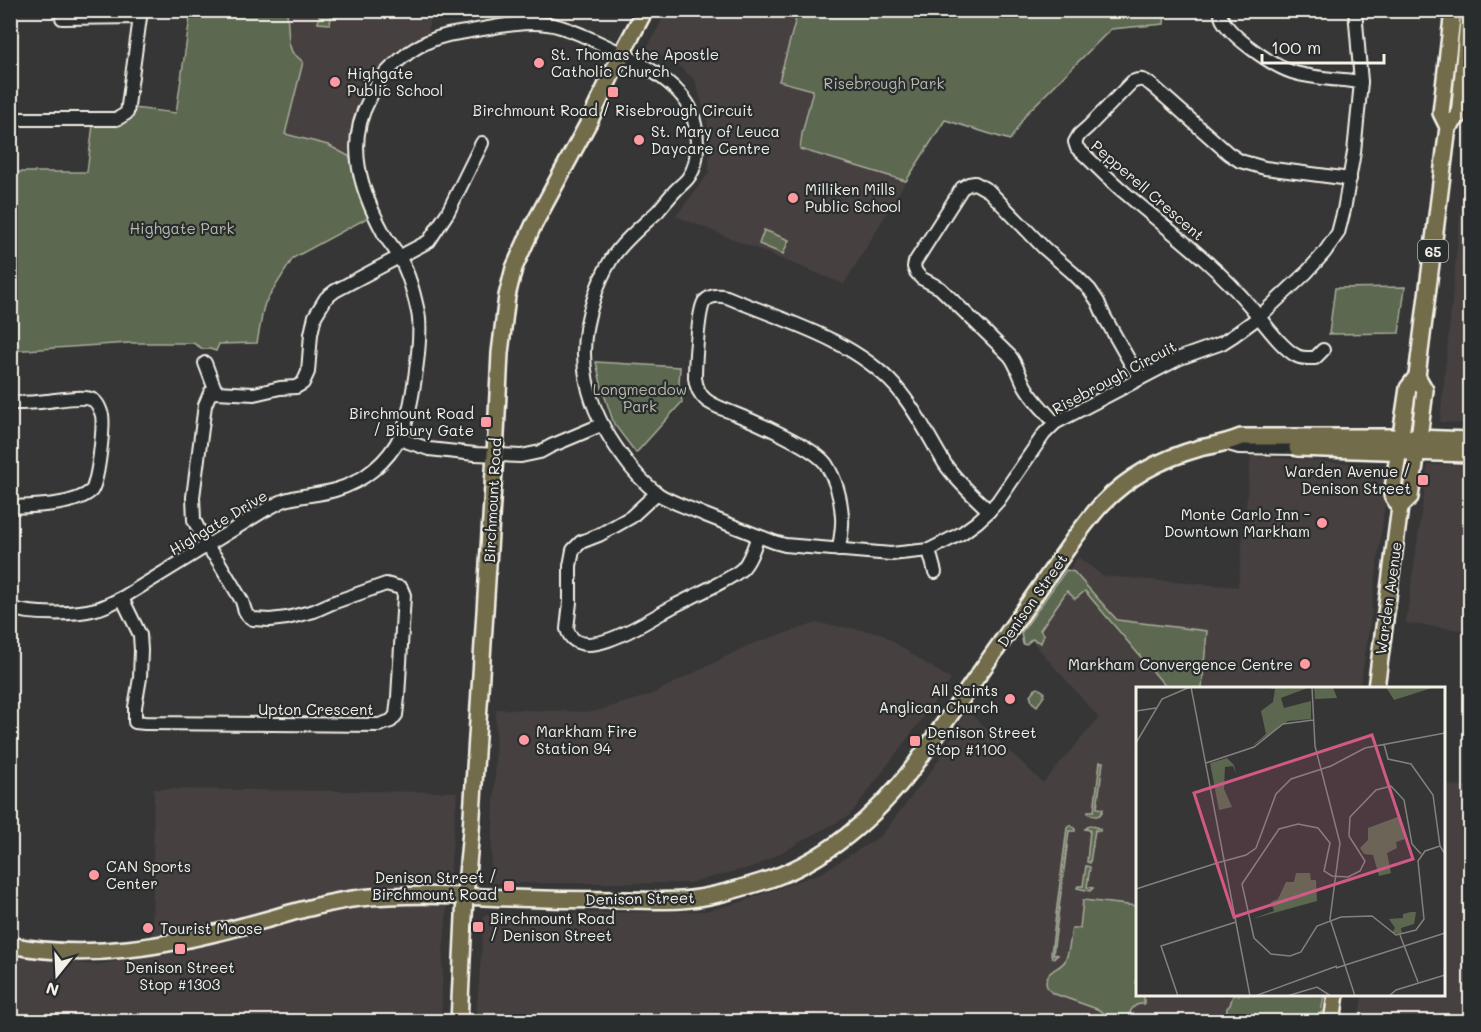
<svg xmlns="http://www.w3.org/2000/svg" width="1481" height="1032" font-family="Mali,sans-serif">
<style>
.built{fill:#474040}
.green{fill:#5b674f;stroke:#a8ac9c;stroke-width:1.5}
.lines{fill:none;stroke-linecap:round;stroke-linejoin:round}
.minor-casing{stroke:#f4f1e8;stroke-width:16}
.major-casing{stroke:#f4f1e8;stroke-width:20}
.minor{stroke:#2a2d2e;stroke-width:12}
.major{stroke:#726c4b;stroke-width:15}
.poi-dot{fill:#ff9aa2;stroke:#2a2d2e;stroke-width:2}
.labels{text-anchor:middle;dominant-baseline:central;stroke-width:4.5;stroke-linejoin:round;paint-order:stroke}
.shield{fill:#2a2d2e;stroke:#b7b6b0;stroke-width:1.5}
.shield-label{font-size:14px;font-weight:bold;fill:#f4f1e8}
.poi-label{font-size:15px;fill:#f4f1e8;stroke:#2a2d2e;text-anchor:start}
.park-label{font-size:15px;fill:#b7baab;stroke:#2a2d2e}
.street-label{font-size:15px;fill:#f4f1e8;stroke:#2a2d2e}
.inset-road{fill:none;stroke:#83817d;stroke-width:1.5}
.view{fill:#d15985;fill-opacity:0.15;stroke:#d15985;stroke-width:3}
.inset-edge{fill:none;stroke:#f4f1e8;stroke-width:3}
</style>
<rect width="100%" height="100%" fill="#373636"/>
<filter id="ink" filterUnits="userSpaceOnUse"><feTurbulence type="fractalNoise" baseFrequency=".0167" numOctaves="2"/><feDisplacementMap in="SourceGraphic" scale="12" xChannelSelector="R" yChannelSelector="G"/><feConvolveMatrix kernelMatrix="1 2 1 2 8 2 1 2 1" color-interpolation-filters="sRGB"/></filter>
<g filter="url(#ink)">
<g class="built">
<polygon points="287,11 430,11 428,36 405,48 397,50 376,71 376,76 361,102 356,119 352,158 328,145 285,134 303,62 292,52 289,43"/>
<polygon points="667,11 798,11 779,81 813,90 802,134 800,149 906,181 844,284 676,216 709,173 710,147 707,120 695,80 678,65 647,48"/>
<polygon points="1470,115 1470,424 1440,422"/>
<polygon points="1251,456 1371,465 1388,478 1369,630 1360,688 1138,688 1138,994 1314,995 1310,1021 476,1022 484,915 706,911 738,903 821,873 881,836 935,766 967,710 1043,783 1099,718 1024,632 1078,557 1103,576 1238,587"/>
<polygon points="1428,465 1470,465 1470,631 1406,623"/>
<polygon points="817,623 880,633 951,680 850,815 756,866 688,883 490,883 495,785 496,709 593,712 650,695 749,645"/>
<polygon points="1444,785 1470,786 1470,1021 1359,1021 1362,995 1444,994"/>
<polygon points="154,789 457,792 443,953 441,1021 11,1021 10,957 95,965 152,956"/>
</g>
<g class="green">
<polygon points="320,10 332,11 330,24 318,23"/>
<path d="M191 11H287L289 43 292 52 303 62 285 134 328 145 352 158C352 179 359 198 369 217L293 258 265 303 263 310 257 343 219 344 216 351 210 349H203L193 343H129L11 351 10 195 14 172H87L93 125 117 124 133 108 176 113Z"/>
<polygon points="798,11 1165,10 1165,11 1164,24 1111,29 1026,114 1010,140 945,120 906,181 800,149 802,134 813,90 779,81"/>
<polygon points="764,230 789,240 783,254 759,244"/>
<polygon points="1405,287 1399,333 1329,334 1335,288"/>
<polygon points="596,362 680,367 679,384 682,402 636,453 614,424 602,388"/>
<polygon points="1066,570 1074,572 1117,620 1207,631 1202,688 1167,688 1085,591 1075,599 1067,591 1040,630 1044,634 1041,643 1032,639 1026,645 1023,644 1021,633"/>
<polygon points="1038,688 1044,692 1044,696 1037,706 1032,702 1030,695 1034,690"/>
<path d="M1100 762H1103L1097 808 1103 809C1101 817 1095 818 1088 813V811H1094Z"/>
<polygon points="1070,825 1075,829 1075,831 1069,831 1053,954 1058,955 1054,958 1052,957 1051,954 1067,828"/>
<polygon points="1090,825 1098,828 1100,829 1100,831 1095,830 1090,863 1087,862 1090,830 1085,829"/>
<polygon points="1086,866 1090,867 1087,887 1093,888 1090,891 1077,888 1078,886 1083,886"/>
<path d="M1083 900 1137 906 1138 969 1136 983 1137 984 1138 994 1144 995V1004C1133 1003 1129 1012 1128 1021H1114L1104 1013 1097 1009 1052 993C1048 989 1046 987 1046 981 1048 969 1060 969 1065 961 1070 951 1070 938 1072 928H1080Z"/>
<polygon points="1233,995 1324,995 1320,1021 1226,1021 1227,1008 1230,1005"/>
</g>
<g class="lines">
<g class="minor-casing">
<g id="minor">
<path d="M1220 10C1221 13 1221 17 1222 19 1231 37 1273 66 1292 72 1314 79 1338 79 1361 82"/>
<polyline points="62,18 140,17"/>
<polyline points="10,119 117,119 127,113 141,10"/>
<path d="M1323 350 1315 358C1308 358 1303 359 1297 356 1281 348 1262 320 1250 306 1213 262 1167 229 1124 192 1108 179 1093 162 1077 148L1075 142 1079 135 1089 126 1132 82C1143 77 1146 81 1155 88L1228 153 1240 161 1265 168 1350 179"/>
<polyline points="205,363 216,392"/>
<polyline points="216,392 254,394 280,388 296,387 303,383 308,372 311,334 315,316 326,298 335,291 429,241 448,212 482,143"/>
<path d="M10 403C23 403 35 403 47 401 58 400 84 395 93 400 98 403 100 409 102 415 104 426 98 485 91 491 74 506 32 506 10 507"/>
<path d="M1055 423C1045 411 1032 399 1025 386 1019 375 1017 365 1010 356L940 288 921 278 916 272 914 267 915 262 962 188 969 184 975 183 989 191 1044 248 1073 273 1090 290 1098 302 1104 316 1131 364 1141 378"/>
<polyline points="399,439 429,449 475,454 521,456 540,452 551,446 601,425"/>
<polyline points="1225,443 1239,447 1297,448"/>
<path d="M657 493 631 517 599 535 581 542 573 550 570 566V602L567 629C579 669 653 617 672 607 686 600 700 593 714 586 723 581 734 576 742 569 750 561 754 547 758 536"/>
<path d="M839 550C840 539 843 528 842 517 841 499 836 480 826 464 814 447 754 421 733 413 714 405 698 402 695 378 695 365 698 312 704 302 710 295 719 295 727 297 784 321 853 339 896 387 916 410 929 438 945 464 957 482 974 496 989 511"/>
<polyline points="929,550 935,572"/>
<polyline points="122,598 140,635 141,650 140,678 135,707 135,722 145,723 379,725 391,721 396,715 398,697 404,595 401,588 386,584 332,603 314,611 287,618 270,620 253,619 248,616 245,611 242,601 217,559 207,547 194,520 193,497 205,405 210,393 216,392"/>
<path d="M10 608C31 615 75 615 96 609 105 607 113 602 122 598L265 510C271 507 278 503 285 500 301 495 319 495 335 490 363 482 388 462 401 435 412 413 423 336 418 312 414 294 409 273 399 257 395 248 387 241 383 232 361 191 345 144 369 100 373 91 378 82 384 75 405 52 428 37 459 33 485 29 522 20 547 24 559 25 570 30 582 35 613 49 674 75 690 108 694 118 697 132 697 144 697 156 696 168 688 178 685 182 681 185 677 189 670 196 664 204 658 211 642 226 624 240 612 258 604 271 598 284 594 298 573 357 586 408 623 457 632 470 645 484 658 494 672 503 690 508 705 515 728 524 751 533 774 542L785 545 891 554 929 550 962 533 977 522 989 511 998 501 1044 434 1055 423 1180 358 1222 343 1233 336 1259 317 1307 272 1324 253 1338 233 1344 210 1354 152 1361 82 1355 10"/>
</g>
</g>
<g class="major-casing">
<g id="major">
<polyline points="1448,127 1459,116 1469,10"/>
<polyline points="1297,448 1468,454 1470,452"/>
<polyline points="1400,507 1392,495 1408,388 1417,376 1448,127 1441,113 1453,10"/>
<polyline points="1376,688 1400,507 1410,497 1419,438 1425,390 1417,376"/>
<path d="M10 945C88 961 168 946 243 926 282 916 319 903 360 898 401 894 443 895 484 897 531 899 577 900 624 900 643 900 662 901 681 900 709 898 735 890 761 882 824 863 876 817 915 765L1076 536C1085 525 1093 513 1103 503 1129 476 1164 458 1200 448 1214 445 1227 443 1241 437H1390L1470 440"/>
<polyline points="459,1022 465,896 471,831 495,455 500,353 507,296 514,268 533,226 590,120 616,65 645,10"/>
<polyline points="1332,1022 1336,994"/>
</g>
</g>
<use href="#minor" class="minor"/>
<use href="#major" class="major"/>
</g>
</g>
<g class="poi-dot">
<circle cx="539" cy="63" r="6"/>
<circle cx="335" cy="82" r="6"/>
<rect x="607" y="86" width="12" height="12" rx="3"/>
<circle cx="639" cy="140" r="6"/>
<circle cx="793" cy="198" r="6"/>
<rect x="480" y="416" width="12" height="12" rx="3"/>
<rect x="1417" y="474" width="12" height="12" rx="3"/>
<circle cx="1322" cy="523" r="6"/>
<circle cx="1305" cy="664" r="6"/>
<circle cx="1010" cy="699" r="6"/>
<circle cx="524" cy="740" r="6"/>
<rect x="909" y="735" width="12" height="12" rx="3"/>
<circle cx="94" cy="875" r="6"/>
<rect x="503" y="880" width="12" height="12" rx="3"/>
<rect x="472" y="921" width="12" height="12" rx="3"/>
<circle cx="148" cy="928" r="6"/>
<rect x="174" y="943" width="12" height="12" rx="3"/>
</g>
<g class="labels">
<rect class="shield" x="1418" y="240" width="30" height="22" rx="4.5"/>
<g class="shield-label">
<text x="1433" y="251">65</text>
</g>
<g class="poi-label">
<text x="551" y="54">St. Thomas the Apostle<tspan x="551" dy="17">Catholic Church</tspan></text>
<text x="347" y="73">Highgate<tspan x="347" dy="17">Public School</tspan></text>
<text x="613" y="110" text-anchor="middle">Birchmount Road / Risebrough Circuit</text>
<text x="651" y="131">St. Mary of Leuca<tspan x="651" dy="17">Daycare Centre</tspan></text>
<text x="805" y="189">Milliken Mills<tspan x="805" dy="17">Public School</tspan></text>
<text x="474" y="413" text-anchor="end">Birchmount Road<tspan x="474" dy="17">/ Bibury Gate</tspan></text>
<text x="1411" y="471" text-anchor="end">Warden Avenue /<tspan x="1411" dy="17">Denison Street</tspan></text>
<text x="1310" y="514" text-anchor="end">Monte Carlo Inn -<tspan x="1310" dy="17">Downtown Markham</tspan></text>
<text x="1293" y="664" text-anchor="end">Markham Convergence Centre</text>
<text x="998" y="690" text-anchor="end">All Saints<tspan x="998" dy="17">Anglican Church</tspan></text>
<text x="536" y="731">Markham Fire<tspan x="536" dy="17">Station 94</tspan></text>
<text x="927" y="732">Denison Street<tspan x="927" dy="17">Stop #1100</tspan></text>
<text x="106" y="866">CAN Sports<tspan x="106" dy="17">Center</tspan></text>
<text x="497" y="877" text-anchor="end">Denison Street /<tspan x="497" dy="17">Birchmount Road</tspan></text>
<text x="490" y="918">Birchmount Road<tspan x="490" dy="17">/ Denison Street</tspan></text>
<text x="160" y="928">Tourist Moose</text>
<text x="180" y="967" text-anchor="middle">Denison Street<tspan x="180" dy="17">Stop #1303</tspan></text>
</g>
<g class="park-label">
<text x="884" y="83">Risebrough Park</text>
<text x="182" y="228">Highgate Park</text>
<text x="640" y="389">Longmeadow<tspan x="640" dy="17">Park</tspan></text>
</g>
<g class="street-label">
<text transform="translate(1148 190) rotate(41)">Pepperell Crescent</text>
<text transform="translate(1114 377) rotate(-28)">Risebrough Circuit</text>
<text transform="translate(492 500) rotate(-87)">Birchmount Road</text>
<text transform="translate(218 522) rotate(-31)">Highgate Drive</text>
<text transform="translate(1388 598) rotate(-82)">Warden Avenue</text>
<text transform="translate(1032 600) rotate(-55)">Denison Street</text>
<text x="316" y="709">Upton Crescent</text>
<text transform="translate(640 898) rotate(-1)">Denison Street</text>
</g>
</g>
<g transform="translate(1136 687)">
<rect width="309" height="309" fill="#373636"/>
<path d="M127 0H174L145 11 148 21 175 14V32L152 34 115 60 130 47 125 24 137 15 139 2ZM178 0H197L201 11 179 12ZM250 0H299L258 13ZM91 71 98 78 100 87 97 79 89 80 88 102 96 120 83 123 74 76ZM264 129 269 152 260 155 261 161 251 166 255 186 243 189 237 168 228 167 224 161 232 153V141ZM160 186H174L175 193H180L181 214 116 232 138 224 135 215 142 212 150 195H158ZM275 225H280L278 237 265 241 266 247 256 246 259 241 253 232 267 231V227Z" fill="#5b674f"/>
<path class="inset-road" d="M55 0 114 309M176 0 179 59 204 156 194 232 219 309M0 24 20 21M0 56 26 12 54 0M248 57 252 72 275 77 297 108 304 159 309 167M70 76 118 60 147 37 177 33M285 167 276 157 268 113 255 99 240 103 214 130 213 149 229 174 224 184 212 190 196 189 188 184 194 156 182 141 162 137 143 142 106 197 118 251 135 267 154 269 165 265 181 239 205 230 236 229 260 248 280 243 288 232 282 174 289 164 304 159M81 176 110 168 120 161 140 107 155 92 195 79 229 61 309 46M0 202 81 176M264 248 282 295M200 281 309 246M42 309 25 259 100 235M119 309 201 279M151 309 181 300 195 309M253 309 260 303 309 288"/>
<path class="view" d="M236 48 277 172 98 230 58 106Z"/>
<rect width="309" height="309" class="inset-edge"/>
</g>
<rect width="1481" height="1032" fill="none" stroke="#2a2d2e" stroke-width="36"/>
<rect x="18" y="18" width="1445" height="996" fill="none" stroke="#f4f1e8" stroke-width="2" filter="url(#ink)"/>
<g transform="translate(57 975) rotate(198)" stroke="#2a2d2e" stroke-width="4.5" paint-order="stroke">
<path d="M0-4.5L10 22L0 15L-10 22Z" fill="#f4f1e8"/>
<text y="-9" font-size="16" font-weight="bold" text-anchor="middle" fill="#f4f1e8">N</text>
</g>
<path d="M1262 54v9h122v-9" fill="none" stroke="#f4f1e8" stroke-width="3"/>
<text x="1271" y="54" font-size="18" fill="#f4f1e8" stroke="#2a2d2e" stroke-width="4.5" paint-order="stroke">100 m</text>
</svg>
